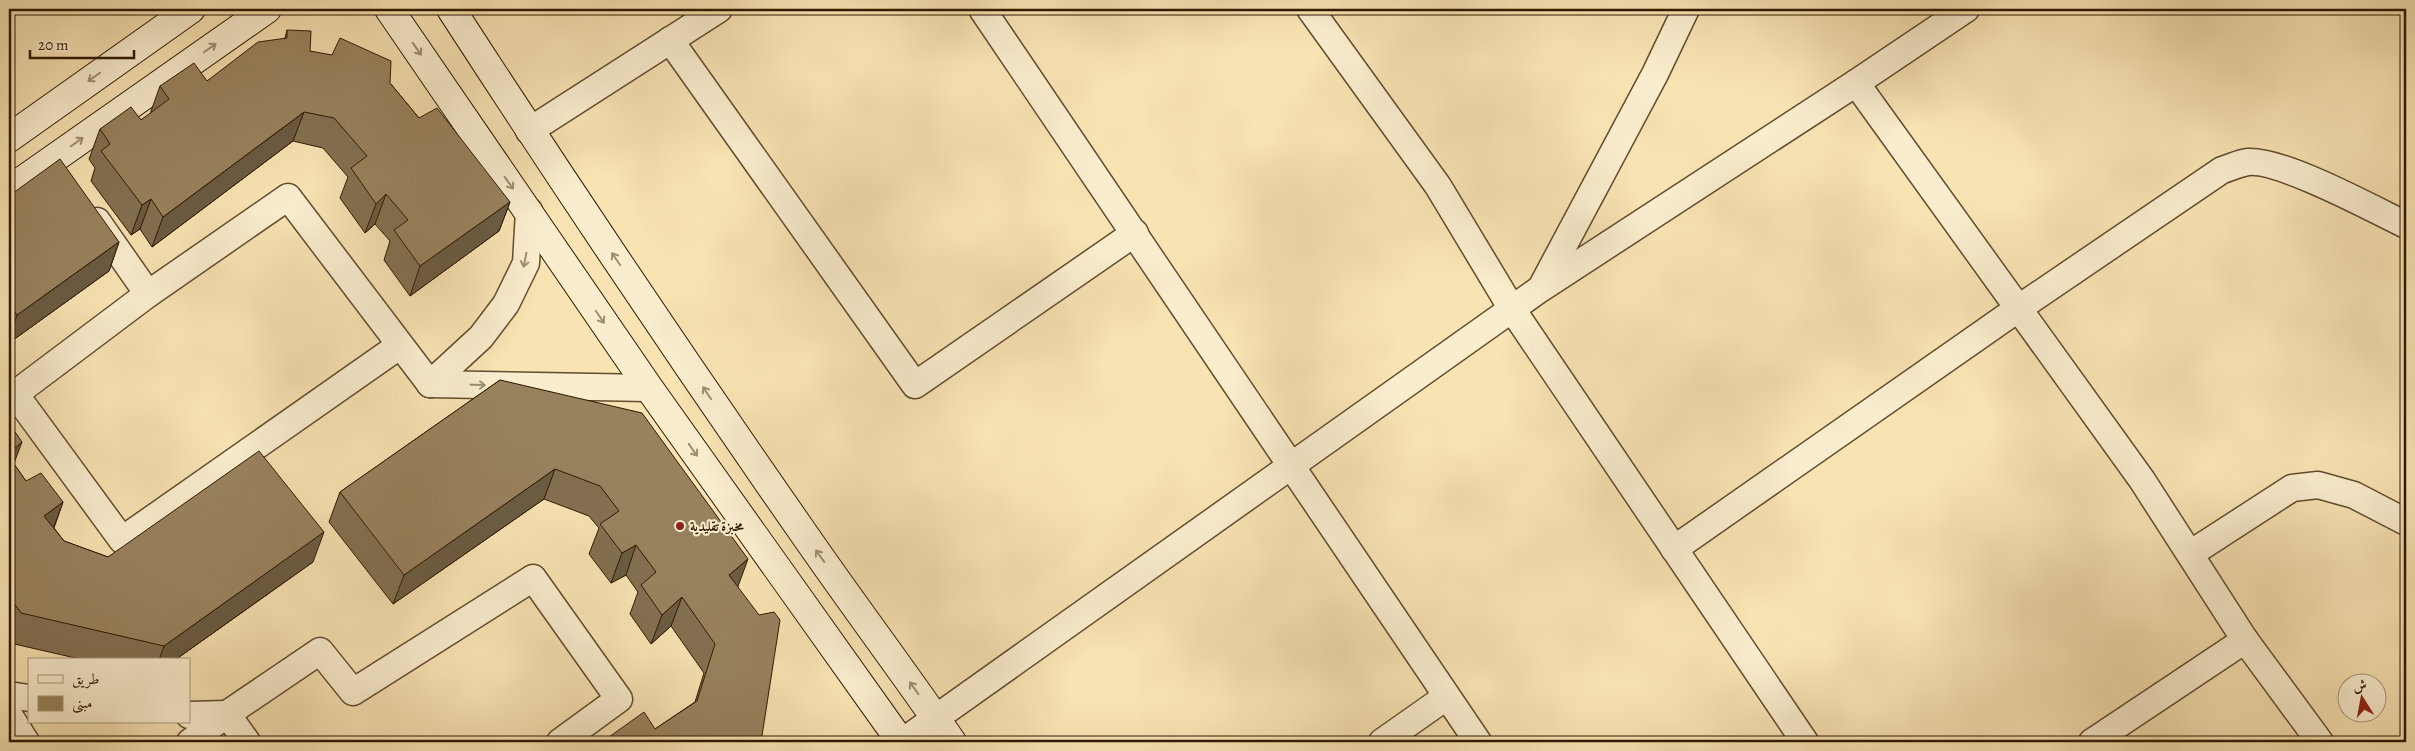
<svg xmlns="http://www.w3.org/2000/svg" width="2415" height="751" font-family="Alegreya,Amiri,serif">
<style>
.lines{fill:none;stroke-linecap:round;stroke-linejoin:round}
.street-casing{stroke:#614c2e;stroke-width:29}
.secondary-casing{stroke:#2f1901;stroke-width:30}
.street{stroke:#faedce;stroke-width:26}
.secondary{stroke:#faedce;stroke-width:28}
.wall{fill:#837051;stroke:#2f1901}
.shaded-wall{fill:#6a5b42;stroke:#2f1901}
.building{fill:#98825e;stroke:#2f1901}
.oneway{stroke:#9f8e72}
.poi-dot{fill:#8f2418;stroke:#faedce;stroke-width:2}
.labels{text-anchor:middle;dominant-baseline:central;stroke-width:4;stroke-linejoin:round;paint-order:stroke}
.poi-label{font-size:14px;font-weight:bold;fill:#2f1901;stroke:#faedce;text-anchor:start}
</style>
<rect width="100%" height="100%" fill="#f8e3b3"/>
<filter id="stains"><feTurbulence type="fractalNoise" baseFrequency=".004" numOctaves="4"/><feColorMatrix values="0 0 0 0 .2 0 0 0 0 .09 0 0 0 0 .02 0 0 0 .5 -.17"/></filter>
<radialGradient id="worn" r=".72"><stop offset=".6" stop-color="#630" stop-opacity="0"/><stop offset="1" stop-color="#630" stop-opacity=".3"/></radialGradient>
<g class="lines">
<g class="street-casing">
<g id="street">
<polyline points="982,9 1478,742"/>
<polyline points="1310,9 1438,186 1512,309 1805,742"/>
<polyline points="670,40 915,385 1135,233"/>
<polyline points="1856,83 2142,480 2245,640 2320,742"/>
<polyline points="529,131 719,9"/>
<polyline points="97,221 148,294 288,197 430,384"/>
<polyline points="1541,288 1655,74 1686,9"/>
<polyline points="148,294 15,394 122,540 399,346"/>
<polyline points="430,384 649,388"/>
<polyline points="430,384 481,337 506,304 526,263 529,211"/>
<path d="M1674 549 2019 308 2222 170C2230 168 2239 163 2248 162 2281 159 2373 209 2406 225"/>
<polyline points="2190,554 2292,488 2318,485 2354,495 2406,522"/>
<polyline points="9,695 29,698"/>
<polyline points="9,715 26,742"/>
<polyline points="189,715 227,714 247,742"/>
<polyline points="190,742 227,714 320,651 353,692 533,578 619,699 560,742"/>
<polyline points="902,742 1540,289 1856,83 1966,9"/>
<polyline points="1382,742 1446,697"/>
<polyline points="2092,742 2245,640"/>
</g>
</g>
<g class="secondary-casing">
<g id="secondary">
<polyline points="389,9 649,388 901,742"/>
<path d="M451 9C565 185 682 359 802 531 851 602 903 671 952 742"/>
<polyline points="9,138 191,9"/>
<polyline points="9,190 267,9"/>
</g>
</g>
<use href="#street" class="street"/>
<use href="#secondary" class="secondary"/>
</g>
<g class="wall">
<polygon points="287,30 310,51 390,83 419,118 510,202 499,231 410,296 384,260 390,241 375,224 365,233 340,198 348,177 323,148 293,141 152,247 140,229 131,235 91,181 95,168 89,159 100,129 141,120 150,114 160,86 207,81 285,38"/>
<polygon points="9,196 119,242 109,271 9,343"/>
<polygon points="500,380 738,587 761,742 655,729 695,702 704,673 671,626 651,644 630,614 638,592 626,575 611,583 589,554 599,528 589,516 544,499 393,604 329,522 340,492"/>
<polygon points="9,423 14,464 26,481 63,502 54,528 64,541 108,557 313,562 175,660 84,660 10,643 9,641"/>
</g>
<g class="shaded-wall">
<polygon points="304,112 293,141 152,247 163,217"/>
<polygon points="386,194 375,224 365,233 376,204"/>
<polygon points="151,199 140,229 131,235 142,205"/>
<polygon points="510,202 499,231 410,296 420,266"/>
<polygon points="119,242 109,271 9,343 9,339 17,315"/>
<polygon points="22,442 11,471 9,473 9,453"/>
<polygon points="555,469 544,499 393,604 404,575"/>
<polygon points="63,502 52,532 44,516"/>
<polygon points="324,532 313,562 175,660 159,660 164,646"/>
<polygon points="636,545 626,575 611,583 622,553"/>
<polygon points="748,559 737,589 729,575"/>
<polygon points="682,597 671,626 651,644 662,615"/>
</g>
<g class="building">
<polygon points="287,30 311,31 310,51 332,55 340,38 391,61 390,83 419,118 437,108 510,202 420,266 394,230 408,220 386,194 376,204 351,168 367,156 334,118 304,112 163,217 151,199 142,205 101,151 110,144 100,129 131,107 141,120 169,99 160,86 194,63 207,81 258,42 287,38"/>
<polygon points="60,159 119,242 17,315 9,302 9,196"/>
<polygon points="500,380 642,413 748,559 729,575 759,615 774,612 780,620 761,742 602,742 644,712 655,729 697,701 715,644 682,597 662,615 641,585 656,572 636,545 622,553 600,524 619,511 600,486 555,469 404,575 340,492"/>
<polygon points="9,423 22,442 9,453"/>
<polygon points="259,451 324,532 164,646 21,613 9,596 9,457 26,481 41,473 63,502 44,516 64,541 108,557"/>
</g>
<defs><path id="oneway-shaft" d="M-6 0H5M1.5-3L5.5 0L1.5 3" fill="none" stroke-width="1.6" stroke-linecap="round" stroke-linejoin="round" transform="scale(1.25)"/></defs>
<g class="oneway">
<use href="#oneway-shaft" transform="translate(210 48) rotate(-35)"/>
<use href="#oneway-shaft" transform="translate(417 49) rotate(55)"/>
<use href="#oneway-shaft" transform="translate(94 77) rotate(145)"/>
<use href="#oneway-shaft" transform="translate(77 142) rotate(-35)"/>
<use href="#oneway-shaft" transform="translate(509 183) rotate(55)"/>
<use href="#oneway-shaft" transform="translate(616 259) rotate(-124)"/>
<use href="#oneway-shaft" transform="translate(525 260) rotate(101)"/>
<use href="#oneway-shaft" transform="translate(600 317) rotate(56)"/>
<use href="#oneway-shaft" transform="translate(478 385) rotate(1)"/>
<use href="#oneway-shaft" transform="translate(707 393) rotate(-124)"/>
<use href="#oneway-shaft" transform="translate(693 450) rotate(55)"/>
<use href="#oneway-shaft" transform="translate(820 556) rotate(-126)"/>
<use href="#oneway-shaft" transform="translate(914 688) rotate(-126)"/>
</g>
<circle class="poi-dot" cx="680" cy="526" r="5"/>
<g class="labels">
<g class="poi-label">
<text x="690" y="526">مخبزة تقليدية</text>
</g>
</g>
<rect width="2415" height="751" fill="none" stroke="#f8e3b3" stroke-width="30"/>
<rect x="10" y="10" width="2395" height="731" fill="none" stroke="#2f1901" stroke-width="2.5"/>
<rect x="15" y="15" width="2385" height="721" fill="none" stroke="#2f1901"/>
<rect x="28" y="658" width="162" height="65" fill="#faedce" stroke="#a9987c"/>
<rect x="38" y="675" width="25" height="8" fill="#faedce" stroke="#a9987c"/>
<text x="72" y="684" font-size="15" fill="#2f1901">طريق</text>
<rect x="38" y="696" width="25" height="15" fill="#98825e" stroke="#a9987c"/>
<text x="72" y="708" font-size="15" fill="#2f1901">مبنى</text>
<g transform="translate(2362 698) rotate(349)"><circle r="24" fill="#faedce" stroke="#a9987c"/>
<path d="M0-4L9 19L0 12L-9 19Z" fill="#8f2418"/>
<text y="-8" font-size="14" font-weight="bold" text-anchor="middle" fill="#2f1901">ش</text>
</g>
<path d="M30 50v8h104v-8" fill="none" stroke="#2f1901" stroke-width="2.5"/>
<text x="38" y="50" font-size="15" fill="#2f1901" stroke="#faedce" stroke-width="4" paint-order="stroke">20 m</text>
<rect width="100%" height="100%" filter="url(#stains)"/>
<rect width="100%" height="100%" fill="url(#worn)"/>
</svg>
